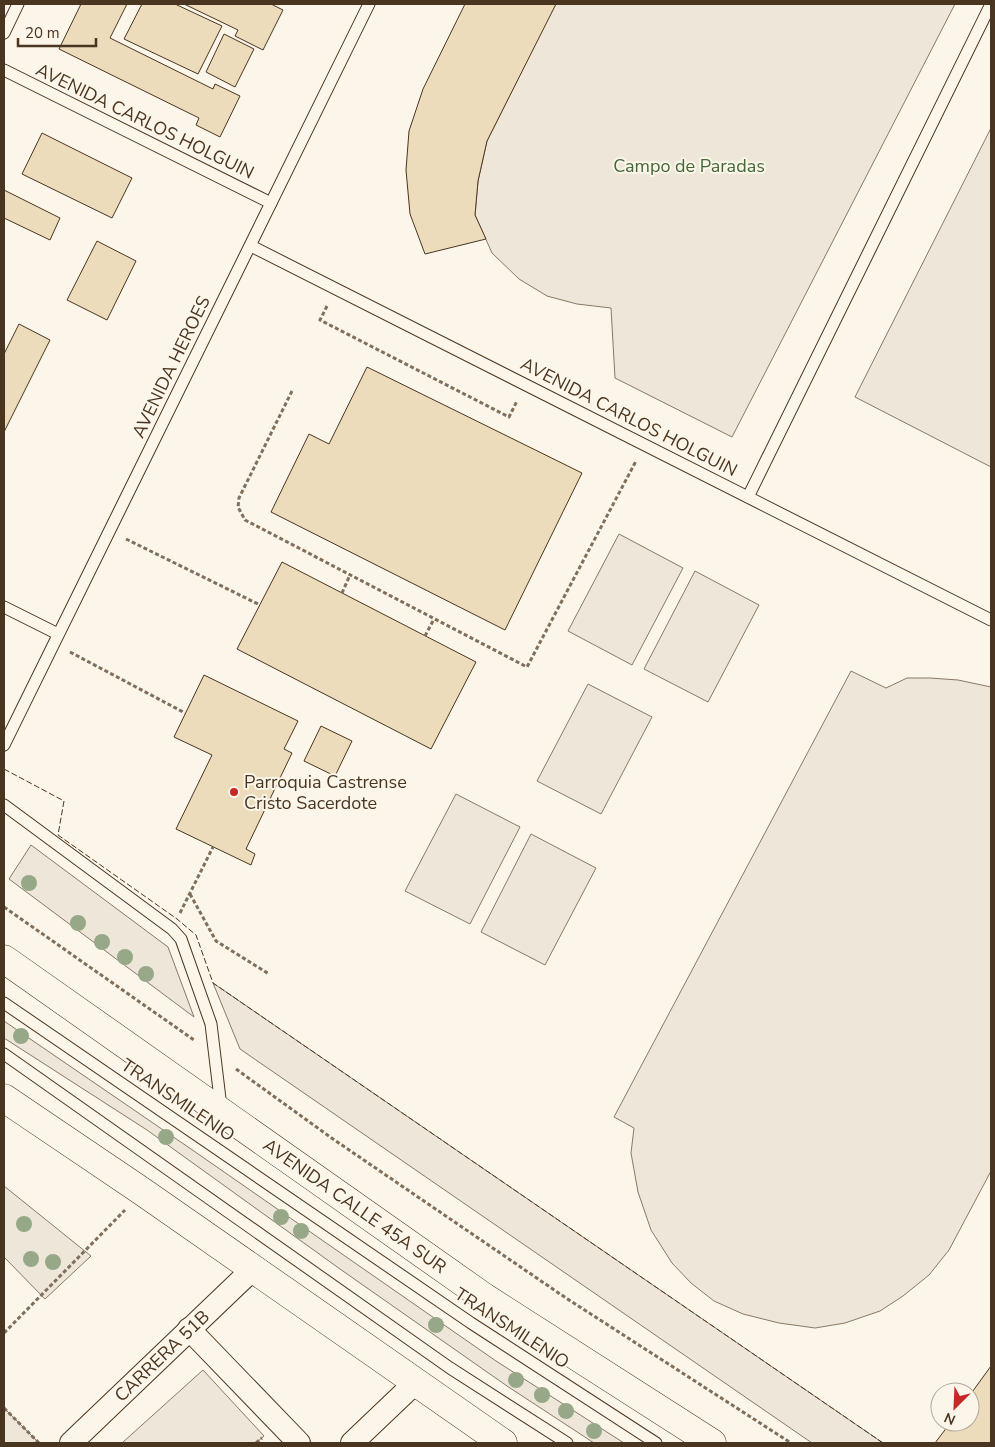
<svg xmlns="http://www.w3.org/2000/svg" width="995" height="1447" font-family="'Nunito Sans',sans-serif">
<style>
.green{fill:#ede6d9;stroke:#887966}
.building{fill:#ecdcbc;stroke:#4a3520}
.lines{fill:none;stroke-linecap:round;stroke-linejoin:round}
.service-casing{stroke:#4a3520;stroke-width:13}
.minor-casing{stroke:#4a3520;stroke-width:24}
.trunk-casing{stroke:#4a3520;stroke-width:29}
.path{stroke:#7f6f5c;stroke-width:3;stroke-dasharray:4 2.5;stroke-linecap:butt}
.service{stroke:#fbf6e9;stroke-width:11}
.minor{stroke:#fbf6e9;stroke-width:22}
.trunk{stroke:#fbf6e9;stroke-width:28}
.fence{stroke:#4a3520;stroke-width:1;stroke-dasharray:6 2.5;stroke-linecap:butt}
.tree{fill:#96a887}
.poi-dot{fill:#c62828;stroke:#fbf6e9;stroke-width:2}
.labels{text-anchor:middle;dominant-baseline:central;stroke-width:4;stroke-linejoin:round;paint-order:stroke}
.street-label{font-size:18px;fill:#4a3520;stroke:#fbf6e9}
.park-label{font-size:18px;fill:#436837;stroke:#fbf6e9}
.poi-label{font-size:18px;fill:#4a3520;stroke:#fbf6e9;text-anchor:start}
</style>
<rect width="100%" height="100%" fill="#fbf6e9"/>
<g class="green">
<polygon points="555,4 955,4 732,437 615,378 611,308 577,304 547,296 519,279 492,253 475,215 478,181 487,141"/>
<polygon points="991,128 991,467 855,397"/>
<polygon points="619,534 683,568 632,665 568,631"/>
<polygon points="695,571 759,605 708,702 644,669"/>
<polygon points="851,671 886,688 907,678 930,678 958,680 991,687 991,1171 949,1250 929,1275 903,1296 880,1311 845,1323 815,1328 779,1323 743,1314 714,1301 691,1283 672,1263 651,1230 638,1192 631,1153 634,1128 614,1117"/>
<polygon points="588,684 652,717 601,814 537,781"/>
<polygon points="456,794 520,827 470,924 405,891"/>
<polygon points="531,834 596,868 545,965 481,932"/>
<polygon points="31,845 168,947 194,1017 9,879"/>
<polygon points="213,983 883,1443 812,1443 240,1049"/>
<polygon points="4,1021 191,1149 496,1361 624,1443 594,1443 507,1386 340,1269 147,1130 4,1038"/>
<polygon points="4,1186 91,1256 45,1299 4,1257"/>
<polygon points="203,1370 264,1436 256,1443 122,1443"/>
<polygon points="4,1408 39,1443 4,1443"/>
</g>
<g class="building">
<polygon points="81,4 127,4 110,38 213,89 215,84 240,96 220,137 196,125 199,118 59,49"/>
<polygon points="142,4 175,4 222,26 198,74 124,39"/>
<polygon points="184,4 271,4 283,10 263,50 235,36 238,30"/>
<polygon points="465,4 556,4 487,141 478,181 475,215 486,239 425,254 410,214 406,170 409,131 423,89"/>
<polygon points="224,34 254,49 235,87 206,72"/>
<polygon points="42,133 132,178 112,218 22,174"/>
<polygon points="4,190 60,218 50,240 4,218"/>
<polygon points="97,241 136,261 107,320 67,300"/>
<polygon points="19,324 50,340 4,432 4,354"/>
<polygon points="367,367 582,473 505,630 271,512 309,434 329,444"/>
<polygon points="282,562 476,662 431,749 237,649"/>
<polygon points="204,675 298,721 284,749 292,753 246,849 255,854 251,865 176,829 212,755 174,737"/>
<polygon points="321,726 352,741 335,776 304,761"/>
<polygon points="991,1366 991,1443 935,1443 951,1422 970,1422 970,1395"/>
</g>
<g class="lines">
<g class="service-casing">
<g id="service">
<polyline points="4,33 18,4"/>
<polyline points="4,70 271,203"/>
<polyline points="251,246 991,620"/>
<polyline points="748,497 991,4"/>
<polyline points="4,607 58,634"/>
<polyline points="4,745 369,4"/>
<polyline points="4,805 172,929 181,939 211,1024 221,1107"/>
<polyline points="4,1003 471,1323 656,1443"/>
<polyline points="4,1054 450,1368 567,1443"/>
</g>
</g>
<g class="minor-casing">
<g id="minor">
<polyline points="189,1329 299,1443"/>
<path id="s1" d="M71 1443 253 1269"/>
<polyline points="352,1443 416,1382"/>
</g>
</g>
<g class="trunk-casing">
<g id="trunk">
<path id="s2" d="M4 959 484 1297 712 1443"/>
<polyline points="4,1098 143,1192 503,1443"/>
</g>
</g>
<g class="path">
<polyline points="327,306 320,320 509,417 517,401"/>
<polyline points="292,391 239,498 238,507 245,520 527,667 636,461"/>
<polyline points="126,539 260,605"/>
<polyline points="342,593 350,575"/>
<polyline points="425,636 434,619"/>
<polyline points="70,652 185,713"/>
<polyline points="190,894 216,941 269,974"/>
<polyline points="4,907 194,1040"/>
<polyline points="180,913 213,847"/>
<polyline points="236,1069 333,1139 566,1298 791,1443"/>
<polyline points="4,1333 125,1210"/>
<polyline points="4,1408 39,1443"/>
<polyline points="256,1443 262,1438"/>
</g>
<use href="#service" class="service"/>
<use href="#minor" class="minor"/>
<use href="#trunk" class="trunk"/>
<polyline class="fence" points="4,769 64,801 58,835 177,919 196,935 213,983 883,1443"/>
</g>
<g class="tree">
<circle cx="29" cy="883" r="8"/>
<circle cx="78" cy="923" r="8"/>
<circle cx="102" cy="942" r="8"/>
<circle cx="125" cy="957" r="8"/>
<circle cx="146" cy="974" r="8"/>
<circle cx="21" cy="1036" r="8"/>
<circle cx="166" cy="1137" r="8"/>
<circle cx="281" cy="1217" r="8"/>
<circle cx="24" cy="1224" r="8"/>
<circle cx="301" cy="1231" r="8"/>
<circle cx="31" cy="1259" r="8"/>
<circle cx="53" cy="1262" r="8"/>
<circle cx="436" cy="1325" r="8"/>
<circle cx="516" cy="1380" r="8"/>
<circle cx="542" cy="1395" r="8"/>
<circle cx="566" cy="1411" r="8"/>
<circle cx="594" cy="1431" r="8"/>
</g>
<circle class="poi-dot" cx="234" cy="792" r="5"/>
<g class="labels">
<g class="street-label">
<text transform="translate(145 121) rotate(26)">AVENIDA CARLOS HOLGUIN</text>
<text transform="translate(171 367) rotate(-64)">AVENIDA HEROES</text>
<text transform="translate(629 417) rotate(27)">AVENIDA CARLOS HOLGUIN</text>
<text transform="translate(178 1100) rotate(34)">TRANSMILENIO</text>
<text stroke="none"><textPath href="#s2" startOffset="429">AVENIDA CALLE 45A SUR</textPath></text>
<text transform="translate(512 1328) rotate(33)">TRANSMILENIO</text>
<text stroke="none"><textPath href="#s1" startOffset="126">CARRERA 51B</textPath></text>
</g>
<g class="park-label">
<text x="689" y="166">Campo de Paradas</text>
</g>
<g class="poi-label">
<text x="244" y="782">Parroquia Castrense<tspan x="244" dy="21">Cristo Sacerdote</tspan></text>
</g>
</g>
<rect width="995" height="1447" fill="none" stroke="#4a3520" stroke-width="10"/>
<g transform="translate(955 1407) rotate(204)"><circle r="24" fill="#fbf6e9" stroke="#b4a999"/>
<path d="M0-4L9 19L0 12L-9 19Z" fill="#c62828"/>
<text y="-8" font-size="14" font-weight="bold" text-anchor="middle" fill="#4a3520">N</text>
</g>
<path d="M18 38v8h78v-8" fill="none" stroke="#4a3520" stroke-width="2.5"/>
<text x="25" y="38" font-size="15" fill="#4a3520" stroke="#fbf6e9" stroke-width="4" paint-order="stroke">20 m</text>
</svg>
